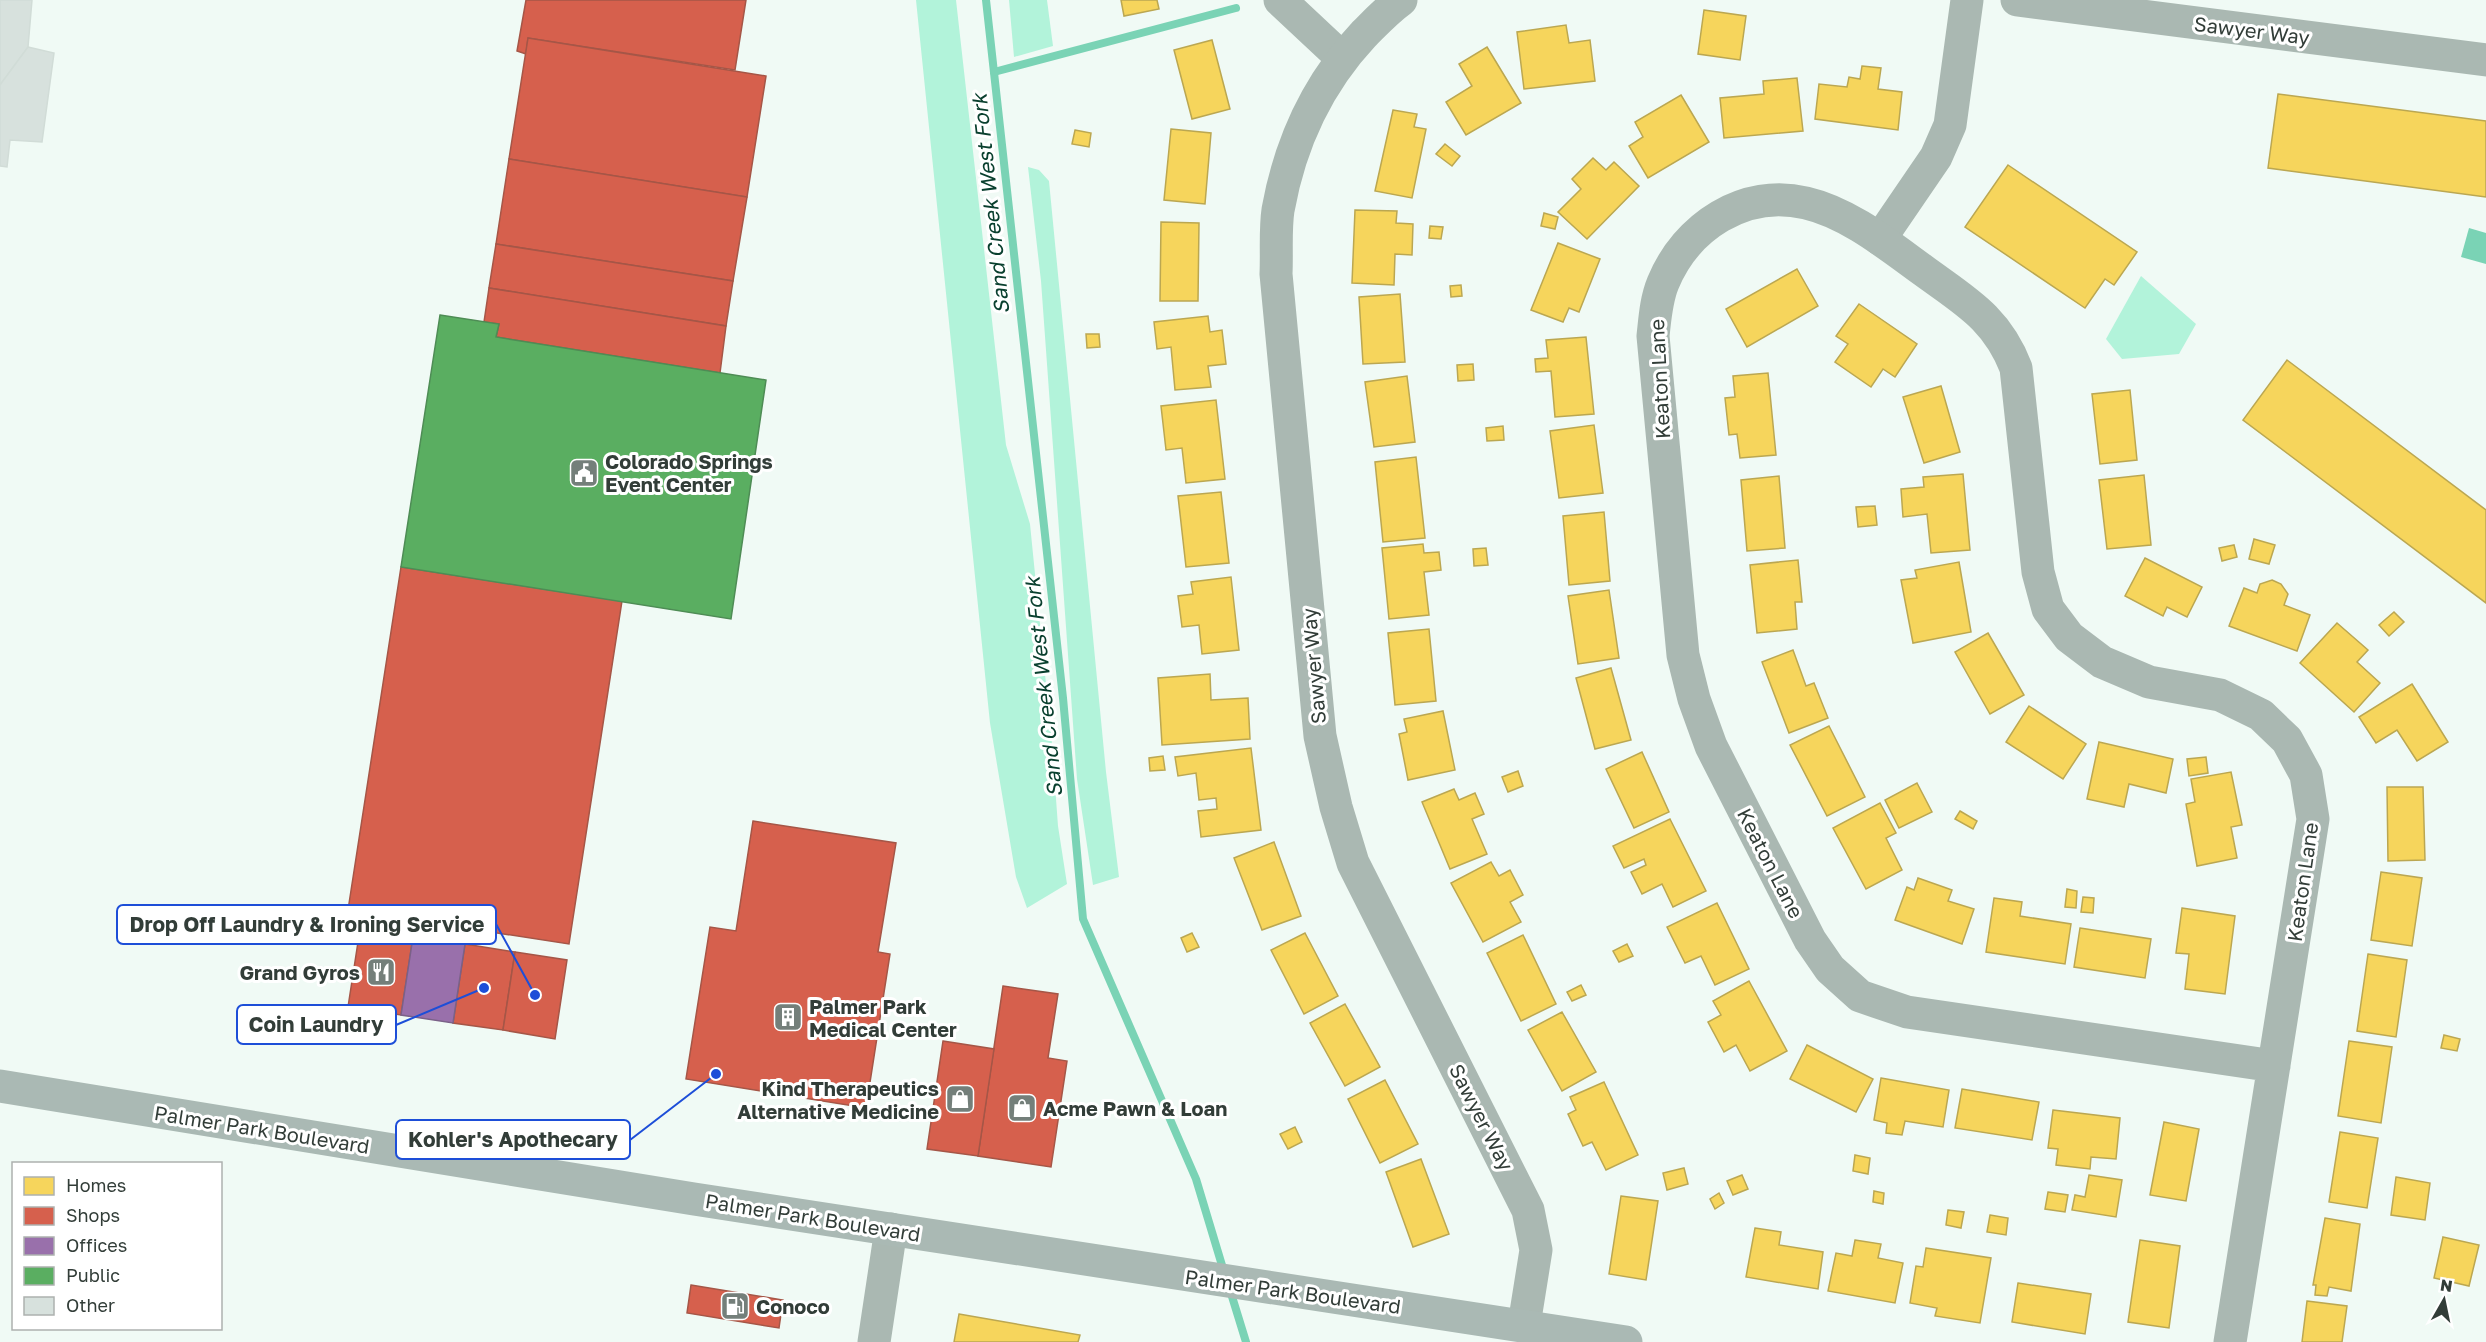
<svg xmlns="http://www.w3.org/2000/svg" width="2486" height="1342" font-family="'Golos Text',sans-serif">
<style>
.green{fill:#b2f3da}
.water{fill:#7ad3b5}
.homes{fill:#f6d55c;stroke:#bba751;stroke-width:1.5}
.shops{fill:#d6604d;stroke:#a55647;stroke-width:1.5}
.offices{fill:#9970ab;stroke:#7a6188;stroke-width:1.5}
.public{fill:#5aae61;stroke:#4e8c55;stroke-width:1.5}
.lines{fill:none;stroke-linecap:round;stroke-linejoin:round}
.stream{stroke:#7ad3b5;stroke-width:8}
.building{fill:#d7e1dd;stroke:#d1dcd7;stroke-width:1.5}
.minor{stroke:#aab8b2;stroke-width:33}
.major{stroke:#aab9b4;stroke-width:33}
.labels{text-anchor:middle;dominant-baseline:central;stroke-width:6;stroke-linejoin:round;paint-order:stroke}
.street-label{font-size:20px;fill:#323d38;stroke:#fff}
.poi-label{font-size:20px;font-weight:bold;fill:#323d38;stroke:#fff;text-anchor:start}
.water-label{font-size:21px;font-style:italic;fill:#0a402f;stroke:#fff}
.leader{fill:none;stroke:#1d4ed8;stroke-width:2}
.callout-dot{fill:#1d4ed8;stroke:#fff;stroke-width:2}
.callout{fill:#fff;stroke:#1d4ed8;stroke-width:2}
.callout-label{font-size:21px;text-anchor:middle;font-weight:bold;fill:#323d38}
</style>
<rect width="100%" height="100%" fill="#f0faf5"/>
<g class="green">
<polygon points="916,0 956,0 1006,445 1030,524 1052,744 1058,826 1067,884 1027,908 1016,877 990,723"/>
<polygon points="1009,0 1047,0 1053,46 1014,57"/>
<polygon points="1028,167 1039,170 1049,181 1106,772 1119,877 1093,885 1077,779 1041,281"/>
<polygon points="2141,276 2196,324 2179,354 2122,359 2106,339"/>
</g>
<polygon class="water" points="2469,228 2486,233 2486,264 2461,257"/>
<g class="homes">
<polygon points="1121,0 1157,0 1159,9 1124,16"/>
<polygon points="1704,10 1746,16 1740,60 1698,54"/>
<polygon points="1566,25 1569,43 1590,40 1595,81 1524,89 1517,32"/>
<polygon points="1212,40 1230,109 1192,119 1174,50"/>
<polygon points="1487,47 1521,103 1466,135 1446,102 1472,86 1459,64"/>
<polygon points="1862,66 1881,68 1878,89 1902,92 1898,130 1815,119 1819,84 1847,87 1849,77 1860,79"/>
<polygon points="1797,78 1803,131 1724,138 1720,98 1764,94 1763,81"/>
<polygon points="2278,94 2486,121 2486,197 2268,168"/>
<polygon points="1681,95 1709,142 1648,178 1629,146 1643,137 1635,122"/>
<polygon points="1393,110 1417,114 1414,127 1426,129 1412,198 1375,191"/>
<polygon points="1171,129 1211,133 1205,204 1164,200"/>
<polygon points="1075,130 1091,133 1089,147 1072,144"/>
<polygon points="1445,144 1460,156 1452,166 1436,154"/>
<polygon points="1593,158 1606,170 1614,162 1639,186 1587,239 1558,212 1581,189 1572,179"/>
<polygon points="2008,165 2137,252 2114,285 2105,279 2085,308 1965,227"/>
<polygon points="1355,210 1397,211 1396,223 1413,224 1412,255 1395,254 1394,285 1352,283"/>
<polygon points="1544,213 1558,217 1555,229 1541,226"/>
<polygon points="1161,222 1199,223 1198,301 1160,301"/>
<polygon points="1430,226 1443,227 1441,239 1429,238"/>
<polygon points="1558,243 1600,259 1579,312 1569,308 1563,322 1531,310"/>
<polygon points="1797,269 1818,306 1747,347 1726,309"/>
<polygon points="1461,285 1462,296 1451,297 1450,286"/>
<polygon points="1400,294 1405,362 1363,364 1359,297"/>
<polygon points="1859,304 1917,344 1895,377 1883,369 1871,387 1835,362 1848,344 1836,336"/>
<polygon points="1208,316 1210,332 1222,330 1226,364 1208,366 1211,387 1175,390 1171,347 1157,349 1154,322"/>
<polygon points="1086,334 1099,334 1100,347 1087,348"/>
<polygon points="1586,337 1594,414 1555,417 1551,371 1536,372 1535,359 1548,358 1546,340"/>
<polygon points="2287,360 2486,510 2486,603 2243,420"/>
<polygon points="1473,364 1474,380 1458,381 1457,365"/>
<polygon points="1768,373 1776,455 1740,458 1737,434 1729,435 1725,398 1735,397 1733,376"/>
<polygon points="1407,376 1415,442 1374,447 1365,382"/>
<polygon points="1941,386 1960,452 1924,463 1903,397"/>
<polygon points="2130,390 2137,460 2100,464 2092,394"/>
<polygon points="1216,400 1225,479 1186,483 1182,448 1166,450 1161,406"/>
<polygon points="1594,425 1603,493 1559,498 1550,431"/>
<polygon points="1503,426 1504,440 1487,441 1486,428"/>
<polygon points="1416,457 1425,538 1383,542 1375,462"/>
<polygon points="1963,474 1970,550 1931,553 1927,514 1903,517 1901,489 1924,487 1923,477"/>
<polygon points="2144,475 2151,545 2107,549 2099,480"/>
<polygon points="1779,476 1785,548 1747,551 1741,480"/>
<polygon points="1221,492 1229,563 1186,567 1178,496"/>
<polygon points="1875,506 1877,525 1858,527 1856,507"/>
<polygon points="1604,512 1610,581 1569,585 1563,516"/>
<polygon points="2254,539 2275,545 2269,564 2249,559"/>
<polygon points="1423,544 1424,553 1439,552 1441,570 1424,572 1429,615 1389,619 1382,548"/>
<polygon points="2234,545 2237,557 2222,561 2219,548"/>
<polygon points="1486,548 1488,565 1474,566 1473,549"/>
<polygon points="2145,558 2202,587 2187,617 2167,607 2163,616 2125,596"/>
<polygon points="1798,560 1802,602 1795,602 1797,629 1757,633 1750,565"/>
<polygon points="1959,562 1971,632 1913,643 1901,580 1917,578 1915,570"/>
<polygon points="1231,577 1239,650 1202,654 1199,625 1182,627 1178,596 1193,594 1191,582"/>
<polygon points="2272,580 2281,584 2288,594 2284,605 2310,615 2297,651 2229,626 2244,588 2257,593 2260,584"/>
<polygon points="1609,590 1619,658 1578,664 1568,596"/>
<polygon points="2394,612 2404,622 2389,636 2379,625"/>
<polygon points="2337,623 2368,650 2357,662 2380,683 2354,712 2300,663"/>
<polygon points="1429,629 1436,701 1395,705 1388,633"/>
<polygon points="1988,633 2024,695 1990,714 1955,652"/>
<polygon points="1793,650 1806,686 1814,683 1828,718 1789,733 1762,662"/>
<polygon points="1611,668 1631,740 1595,749 1576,678"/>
<polygon points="1210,674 1211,700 1248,698 1250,739 1162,745 1158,678"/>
<polygon points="2412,684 2448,742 2417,761 2397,730 2376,743 2359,717"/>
<polygon points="2029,706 2086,744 2063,779 2006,742"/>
<polygon points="1443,711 1455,770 1408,780 1399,734 1407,732 1404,719"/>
<polygon points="1829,726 1865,797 1827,816 1790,745"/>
<polygon points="2099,742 2173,759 2166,793 2129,784 2124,807 2087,799"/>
<polygon points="1251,748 1261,830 1201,837 1198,811 1217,809 1216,798 1199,800 1196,773 1178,776 1175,757"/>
<polygon points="1642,752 1669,812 1634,828 1606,769"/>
<polygon points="1163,756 1165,770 1150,771 1149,758"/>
<polygon points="2206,757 2208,773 2189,776 2187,759"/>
<polygon points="1518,771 1523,786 1508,792 1502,777"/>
<polygon points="2231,772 2242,825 2231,827 2237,858 2197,866 2186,804 2195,802 2191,779"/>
<polygon points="1917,783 1932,812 1899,828 1885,800"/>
<polygon points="2387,787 2423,787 2425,860 2388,861"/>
<polygon points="1454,789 1459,800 1475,793 1484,814 1472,819 1487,854 1450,869 1422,802"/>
<polygon points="1880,803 1896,833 1886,838 1902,870 1866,889 1833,828"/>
<polygon points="1960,811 1977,821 1973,829 1955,819"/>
<polygon points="1670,819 1706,891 1673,907 1662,884 1642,894 1631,872 1646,865 1644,859 1624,868 1613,846"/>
<polygon points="1274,842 1301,916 1262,930 1234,858"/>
<polygon points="1491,862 1499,876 1510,870 1523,895 1510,902 1521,922 1483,942 1451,883"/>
<polygon points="2381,872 2422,878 2412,946 2371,940"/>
<polygon points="1918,878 1952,890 1948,901 1974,909 1962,944 1895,920 1907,887 1914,890"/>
<polygon points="2067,889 2077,891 2076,908 2065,907"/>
<polygon points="2083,897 2094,898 2093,913 2081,912"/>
<polygon points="1994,898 2022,902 2020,916 2071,924 2065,964 1986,952"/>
<polygon points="1717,903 1749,969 1715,985 1701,956 1685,963 1667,927"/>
<polygon points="2182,908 2235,916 2225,994 2185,989 2189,954 2176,953"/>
<polygon points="2080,928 2151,939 2145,978 2074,967"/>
<polygon points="1192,933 1199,947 1187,952 1181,938"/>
<polygon points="1305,933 1338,996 1304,1014 1271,950"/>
<polygon points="1523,935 1556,1004 1521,1021 1487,953"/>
<polygon points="1627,944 1633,956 1619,962 1613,951"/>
<polygon points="2368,954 2407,960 2396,1037 2357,1031"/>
<polygon points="1749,981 1787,1051 1750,1071 1736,1045 1724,1052 1708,1022 1721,1015 1713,1001"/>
<polygon points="1581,985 1586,995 1572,1001 1567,992"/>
<polygon points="1345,1004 1380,1067 1345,1086 1310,1023"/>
<polygon points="1562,1012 1596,1072 1562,1091 1528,1030"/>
<polygon points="2444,1035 2460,1039 2457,1051 2441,1048"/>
<polygon points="2349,1041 2392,1047 2381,1123 2338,1116"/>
<polygon points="1807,1045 1873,1079 1856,1112 1790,1079"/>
<polygon points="1881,1078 1949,1090 1943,1127 1905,1121 1902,1135 1886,1133 1887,1123 1874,1120"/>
<polygon points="1385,1080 1418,1144 1380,1163 1348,1099"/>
<polygon points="1604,1082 1638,1155 1606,1170 1592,1142 1583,1146 1568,1114 1576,1110 1570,1097"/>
<polygon points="1962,1089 2039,1102 2032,1140 1955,1128"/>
<polygon points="2053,1110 2120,1118 2116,1159 2091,1157 2090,1169 2056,1165 2058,1149 2048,1148"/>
<polygon points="2164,1122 2199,1129 2186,1201 2150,1195"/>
<polygon points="1295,1127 1302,1142 1288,1149 1280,1134"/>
<polygon points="2340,1132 2378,1138 2367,1208 2329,1202"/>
<polygon points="1855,1155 1870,1158 1868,1174 1853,1171"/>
<polygon points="1421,1159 1449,1234 1413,1247 1386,1172"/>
<polygon points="1684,1168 1688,1184 1667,1190 1663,1173"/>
<polygon points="1742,1175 1748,1189 1733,1195 1727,1181"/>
<polygon points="2089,1175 2122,1180 2116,1217 2072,1210 2075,1195 2085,1197"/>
<polygon points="2396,1177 2430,1183 2425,1220 2391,1215"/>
<polygon points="1874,1191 1884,1193 1883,1204 1873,1202"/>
<polygon points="2048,1192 2068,1195 2065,1212 2045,1209"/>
<polygon points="1719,1193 1724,1203 1715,1209 1710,1199"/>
<polygon points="1621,1196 1658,1201 1646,1280 1609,1274"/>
<polygon points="1948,1210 1964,1212 1961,1228 1946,1225"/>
<polygon points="1990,1215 2008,1218 2006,1235 1987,1232"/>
<polygon points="2325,1218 2360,1224 2351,1291 2329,1287 2327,1296 2315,1295 2316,1285 2313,1285"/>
<polygon points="1755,1228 1781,1232 1779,1245 1823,1252 1818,1289 1746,1277"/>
<polygon points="2443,1237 2479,1245 2469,1286 2434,1278"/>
<polygon points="1855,1240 1881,1244 1878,1258 1903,1263 1895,1303 1828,1291 1836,1253 1852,1256"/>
<polygon points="2140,1240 2180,1246 2169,1328 2128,1322"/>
<polygon points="1926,1248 1991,1258 1980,1323 1935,1316 1937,1308 1910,1303 1916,1266 1923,1267"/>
<polygon points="2018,1283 2091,1294 2085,1334 2012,1322"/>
<polygon points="2307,1301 2347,1306 2342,1342 2302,1342"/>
<polygon points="959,1314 1080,1335 1078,1342 954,1342"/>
</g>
<g class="shops">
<polygon points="526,0 746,0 735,70 528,38 526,54 517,51"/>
<polygon points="528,38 766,76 747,197 509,159"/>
<polygon points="509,159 747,197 733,281 496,244"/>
<polygon points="496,244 733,281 726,326 489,288"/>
<polygon points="489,288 726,326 720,373 496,337 499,324 484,322"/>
<polygon points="401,567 622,601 569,944 348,910"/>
<polygon points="753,821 896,843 878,952 890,954 866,1108 686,1079 710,927 736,931"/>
<polygon points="360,929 413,937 401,1015 348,1007"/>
<polygon points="465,944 515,952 503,1030 453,1023"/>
<polygon points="515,952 567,960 555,1039 503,1030"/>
<polygon points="1003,986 1058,994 1048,1058 1067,1061 1051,1167 978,1156"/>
<polygon points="943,1041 994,1049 978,1156 927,1149"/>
<polygon points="691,1285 783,1300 779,1328 687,1313"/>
</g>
<polygon class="offices" points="413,937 465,944 453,1023 401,1015"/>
<polygon class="public" points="440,315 499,324 496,337 766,380 731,619 401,567"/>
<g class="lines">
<g class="stream">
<polyline points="986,0 1063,698 1083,919 1196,1179 1224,1272"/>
<polyline points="994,72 1236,8"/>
<polyline points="1230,1290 1246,1342"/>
</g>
</g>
<g class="building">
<polygon points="0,0 32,0 28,47 0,85"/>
<polygon points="28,47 54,53 42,142 10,140 7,167 0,166 0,85"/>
</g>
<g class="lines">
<g class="minor">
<polyline points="1280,0 1342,58"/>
<path d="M1401 0C1387 10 1376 22 1364 34 1317 84 1290 143 1278 210 1275 230 1277 253 1276 274L1320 736 1336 807 1353 863 1528 1210 1536 1250 1524 1325"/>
<polyline points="2017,0 2486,60"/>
<polyline points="1880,239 1936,157 1950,125 1967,0"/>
<polyline points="874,1342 891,1229"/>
<path d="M2230 1342 2313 819 2306 775 2287 740 2261 715 2220 695 2149 682 2102 662 2069 637 2048 609 2038 572 2016 368C1997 318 1965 301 1924 271 1888 245 1849 213 1806 203 1744 188 1686 227 1663 283 1656 300 1655 318 1653 336L1683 655 1694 699 1711 746 1810 940 1830 969 1860 996 1907 1012 2274 1066"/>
</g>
<polyline class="major" points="0,1086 694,1199 1626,1342"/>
</g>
<defs>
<g id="civic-square" transform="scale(1.5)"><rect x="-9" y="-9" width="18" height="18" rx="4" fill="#747f7a" stroke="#fff"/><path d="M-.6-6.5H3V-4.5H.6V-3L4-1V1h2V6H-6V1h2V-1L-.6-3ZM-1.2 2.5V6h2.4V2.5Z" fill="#fff"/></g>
<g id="restaurant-square" transform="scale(1.5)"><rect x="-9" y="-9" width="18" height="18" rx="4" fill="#747f7a" stroke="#fff"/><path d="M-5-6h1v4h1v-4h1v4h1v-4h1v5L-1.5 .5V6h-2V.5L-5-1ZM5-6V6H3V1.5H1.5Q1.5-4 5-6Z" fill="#fff"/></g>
<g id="building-square" transform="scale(1.5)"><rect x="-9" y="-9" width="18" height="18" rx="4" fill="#747f7a" stroke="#fff"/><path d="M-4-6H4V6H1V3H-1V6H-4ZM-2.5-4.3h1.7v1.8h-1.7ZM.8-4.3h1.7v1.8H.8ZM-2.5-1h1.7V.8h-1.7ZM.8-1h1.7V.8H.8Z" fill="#fff"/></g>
<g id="shop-square" transform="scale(1.5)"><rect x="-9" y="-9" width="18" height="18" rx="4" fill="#747f7a" stroke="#fff"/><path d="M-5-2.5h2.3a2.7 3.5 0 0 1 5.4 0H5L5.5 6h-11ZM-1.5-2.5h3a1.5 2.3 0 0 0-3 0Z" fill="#fff"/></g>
<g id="fuel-square" transform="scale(1.5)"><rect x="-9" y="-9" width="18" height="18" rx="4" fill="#747f7a" stroke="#fff"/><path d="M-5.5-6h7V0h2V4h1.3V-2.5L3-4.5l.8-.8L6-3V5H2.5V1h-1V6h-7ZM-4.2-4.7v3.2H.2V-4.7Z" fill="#fff"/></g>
</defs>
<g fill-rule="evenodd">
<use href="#civic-square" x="584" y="473"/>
<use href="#restaurant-square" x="381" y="972"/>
<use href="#building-square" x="788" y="1017"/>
<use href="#shop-square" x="960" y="1099"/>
<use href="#shop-square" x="1022" y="1108"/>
<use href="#fuel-square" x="735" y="1306"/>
</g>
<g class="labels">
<g class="street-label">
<text transform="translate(2252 30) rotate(7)">Sawyer Way</text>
<text transform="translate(1659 379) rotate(-93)">Keaton Lane</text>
<text transform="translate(1313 666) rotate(-95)">Sawyer Way</text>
<text transform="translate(1771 863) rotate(63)">Keaton Lane</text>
<text transform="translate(2302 882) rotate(-82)">Keaton Lane</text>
<text transform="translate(1482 1117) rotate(63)">Sawyer Way</text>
<text transform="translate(262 1129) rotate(9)">Palmer Park Boulevard</text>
<text transform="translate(813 1217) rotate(9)">Palmer Park Boulevard</text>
<text transform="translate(1293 1291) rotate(8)">Palmer Park Boulevard</text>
</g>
<g class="poi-label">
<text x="605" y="461">Colorado Springs<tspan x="605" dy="23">Event Center</tspan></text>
<text x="360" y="972" text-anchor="end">Grand Gyros</text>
<text x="809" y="1006">Palmer Park<tspan x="809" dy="23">Medical Center</tspan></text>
<text x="939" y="1088" text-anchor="end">Kind Therapeutics<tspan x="939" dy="23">Alternative Medicine</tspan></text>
<text x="1043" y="1108">Acme Pawn &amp; Loan</text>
<text x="756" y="1306">Conoco</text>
</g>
<g class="water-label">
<text transform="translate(990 204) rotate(-96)">Sand Creek West Fork</text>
<text transform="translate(1043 687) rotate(-96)">Sand Creek West Fork</text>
</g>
</g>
<path class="leader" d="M535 995L496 924M484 988L396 1025M716 1074L630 1140"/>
<g class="callout-dot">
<circle cx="535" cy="995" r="6"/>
<circle cx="484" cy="988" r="6"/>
<circle cx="716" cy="1074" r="6"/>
</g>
<g class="callout">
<rect x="117" y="905" width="379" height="39" rx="6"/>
<rect x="237" y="1005" width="159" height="39" rx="6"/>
<rect x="396" y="1120" width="234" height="39" rx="6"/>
</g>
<g class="callout-label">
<text x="307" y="932">Drop Off Laundry &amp; Ironing Service</text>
<text x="316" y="1032">Coin Laundry</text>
<text x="513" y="1147">Kohler's Apothecary</text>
</g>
<rect x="12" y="1162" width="210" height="168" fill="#ffffff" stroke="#adb1af" stroke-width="1.5"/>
<rect x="24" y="1177" width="30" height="18" fill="#f6d55c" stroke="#adb1af" stroke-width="1.5"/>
<text x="66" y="1192" font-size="18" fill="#323d38">Homes</text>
<rect x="24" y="1207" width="30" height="18" fill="#d6604d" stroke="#adb1af" stroke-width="1.5"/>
<text x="66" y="1222" font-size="18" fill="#323d38">Shops</text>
<rect x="24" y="1237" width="30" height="18" fill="#9970ab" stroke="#adb1af" stroke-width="1.5"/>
<text x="66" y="1252" font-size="18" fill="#323d38">Offices</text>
<rect x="24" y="1267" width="30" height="18" fill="#5aae61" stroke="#adb1af" stroke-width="1.5"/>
<text x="66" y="1282" font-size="18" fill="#323d38">Public</text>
<rect x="24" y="1297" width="30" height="18" fill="#d7e1dd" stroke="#adb1af" stroke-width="1.5"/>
<text x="66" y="1312" font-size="18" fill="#323d38">Other</text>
<g transform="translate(2444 1300) rotate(9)" stroke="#ffffff" stroke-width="4.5" paint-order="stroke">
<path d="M0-4.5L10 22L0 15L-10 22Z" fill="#323d38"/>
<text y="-9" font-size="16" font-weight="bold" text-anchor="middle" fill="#323d38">N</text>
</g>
</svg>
